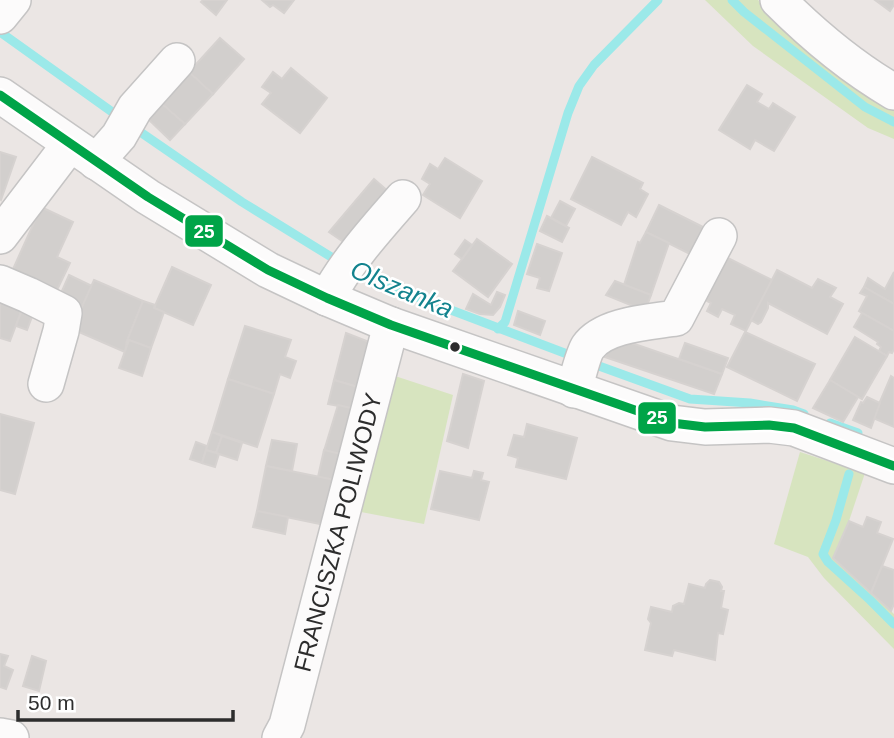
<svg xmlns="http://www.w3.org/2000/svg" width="894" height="738" font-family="Arial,sans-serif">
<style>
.green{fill:#d7e4bf}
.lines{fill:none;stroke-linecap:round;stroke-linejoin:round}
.stream{stroke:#9be9e9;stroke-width:9}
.building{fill:#d2cfcd;stroke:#d6d2d0;stroke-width:2}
.minor-casing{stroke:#c5c4c4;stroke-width:38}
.minor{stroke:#fcfbfb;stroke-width:35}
.bus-1-casing{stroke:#fff;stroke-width:14}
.bus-1{stroke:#00a448;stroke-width:9}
.bus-dot{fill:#2d2d2d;stroke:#fff;stroke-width:2.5}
.labels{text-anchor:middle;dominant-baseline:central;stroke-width:5;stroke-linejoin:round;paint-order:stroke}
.street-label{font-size:24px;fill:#2d2d2d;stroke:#fff}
.water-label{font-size:26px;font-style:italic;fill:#13838e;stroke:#fff}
.line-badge{stroke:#fff;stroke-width:2.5}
.badge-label{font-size:19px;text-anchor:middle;font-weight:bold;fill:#fff}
</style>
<rect width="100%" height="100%" fill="#ebe6e4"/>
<g class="green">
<polygon points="705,0 758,0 764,6 894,105 894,139 868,128 753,46"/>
<polygon points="395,376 453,395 424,524 361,512"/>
<polygon points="800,452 865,473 849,521 833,558 894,614 894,649 824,578 808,557 774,544"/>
</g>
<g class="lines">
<g class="stream">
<polyline points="732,0 744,12 865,107 894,122"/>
<polyline points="0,32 122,119"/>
<polyline points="133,127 242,202 341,263"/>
<polyline points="354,269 377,282 575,357"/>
<polyline points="498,329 505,322 568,113 579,86 594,65 658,0"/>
<polyline points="588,362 690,399 750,403 793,410 804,414"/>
<polyline points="830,423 858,433"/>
<polyline points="849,474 836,520 823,554 828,562 870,600 894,624"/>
</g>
</g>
<g class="building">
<polygon points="203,0 227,0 216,15 201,2"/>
<polygon points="262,0 294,0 284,13 273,5 270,7"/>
<polygon points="875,0 894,0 894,5 890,11"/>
<polygon points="220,38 244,59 213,94 189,72"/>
<polygon points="291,68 327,98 300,133 262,104 271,93 262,87 273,72 282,79"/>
<polygon points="189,72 213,94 185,124 161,103"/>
<polygon points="747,85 762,94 757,102 769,109 773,103 795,117 774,151 755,140 750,149 719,130"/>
<polygon points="161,103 185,124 170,140 147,118"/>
<polygon points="0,152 16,157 1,200 0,199"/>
<polygon points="592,157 643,183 640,189 648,194 636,217 628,212 621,225 571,199"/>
<polygon points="445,158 482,181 460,218 423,195 430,184 422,179 430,164 438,169"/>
<polygon points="374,179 389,192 345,243 329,232"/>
<polygon points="560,201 575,209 566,226 551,218"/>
<polygon points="659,205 713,232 698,258 646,232"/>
<polygon points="41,207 73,222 57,257 70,263 56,292 9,278"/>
<polygon points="547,216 569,228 562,242 540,231"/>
<polygon points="646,232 669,243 651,295 624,285 638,242 640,243"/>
<polygon points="477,239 512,264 488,297 453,271"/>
<polygon points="465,240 472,245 462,259 455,254"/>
<polygon points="537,244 562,253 549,291 537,288 540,278 527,274"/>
<polygon points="720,254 772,280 746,331 731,324 735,315 722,309 718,317 707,311 711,303 698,296"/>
<polygon points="172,267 211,285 193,325 154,308"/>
<polygon points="777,270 812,288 818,279 836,288 830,297 843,304 827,334 768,303 768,308 761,322 758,324 751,320"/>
<polygon points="894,272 894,304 864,287 868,278 885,289"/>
<polygon points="69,275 92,286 81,310 58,300"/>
<polygon points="94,280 143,301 127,341 125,352 72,329"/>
<polygon points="615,281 651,295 645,311 606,295"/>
<polygon points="864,287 894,304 894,331 859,311 867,296 860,293"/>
<polygon points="0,292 25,301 10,341 0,338"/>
<polygon points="497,292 505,295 500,307 493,315 480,314 466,309 473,294 491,305"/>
<polygon points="143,301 155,305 154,308 164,312 151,348 129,340 127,341"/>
<polygon points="24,304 33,314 27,330 16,326"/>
<polygon points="518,311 545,321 540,335 514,325"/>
<polygon points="862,313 894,331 894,349 892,353 889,352 887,356 879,351 881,347 877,344 878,342 854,327"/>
<polygon points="245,326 291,340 285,357 296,361 290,378 280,374 274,394 228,379"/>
<polygon points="745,332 815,364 797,401 727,367"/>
<polygon points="346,333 372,343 361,388 334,380"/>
<polygon points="855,337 887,356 862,399 830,380"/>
<polygon points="620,339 722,374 714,394 605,357 607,349"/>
<polygon points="129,340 151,348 142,376 119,368"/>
<polygon points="685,343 728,358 722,374 679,359"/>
<polygon points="463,374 484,381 468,448 447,441"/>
<polygon points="891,376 894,378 894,427 873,418"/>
<polygon points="228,379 274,394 257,447 212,432"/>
<polygon points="334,380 361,388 355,409 328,404"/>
<polygon points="830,380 858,397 843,422 813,408"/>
<polygon points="867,397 880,403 871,428 853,420 861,402 863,403"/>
<polygon points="338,405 355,409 342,455 324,451"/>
<polygon points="0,414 34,423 15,494 0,490"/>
<polygon points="527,424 577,438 566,479 516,467 518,458 508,455 514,435 524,437"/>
<polygon points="212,432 222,436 216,453 206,450"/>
<polygon points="222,436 242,443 237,460 216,453"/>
<polygon points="272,440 297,444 292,471 266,466"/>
<polygon points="196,442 207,446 202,463 190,459"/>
<polygon points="206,450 219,454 215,467 202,463"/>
<polygon points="324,450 341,454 335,480 318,477"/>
<polygon points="266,466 335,480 325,525 257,511"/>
<polygon points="440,471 472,478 474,471 483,473 481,480 489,482 479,520 431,509"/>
<polygon points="257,511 288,517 285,534 253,527"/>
<polygon points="867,517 881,522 877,533 893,539 871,593 833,558 849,521 863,527"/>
<polygon points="882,566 894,570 894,604 891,611 871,593"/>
<polygon points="710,580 719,582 722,587 721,591 724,591 721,608 728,610 723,634 718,633 715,660 674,650 672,656 645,650 651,623 648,619 651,607 672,612 673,606 679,603 684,604 689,584 705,588 706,584"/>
<polygon points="0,654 8,656 4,666 13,670 6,689 0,687"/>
<polygon points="32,656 46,661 39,691 23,686"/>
</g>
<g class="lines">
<g class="minor-casing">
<g id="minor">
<path d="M778 0C813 35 851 67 894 92"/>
<polyline points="0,16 13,0"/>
<polyline points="0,95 148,197 268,270 327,298 391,325 672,423 705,427 769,425 794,428 894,466"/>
<polyline points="96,162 119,136 135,108 177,61"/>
<polyline points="0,236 70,144"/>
<polyline points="0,283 28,295 64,313 61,331 46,384"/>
<path d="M327 298C347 261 375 230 403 198"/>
<path d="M574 390C577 380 583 354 588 347 604 324 651 322 676 318L719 236"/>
<polyline points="0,736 11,738"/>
<path id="s1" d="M280 738 287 725 391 325"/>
</g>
</g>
<use href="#minor" class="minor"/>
<g class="bus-1-casing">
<polyline id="bus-1" points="0,95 148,197 268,270 327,298 391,325 672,423 705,427 769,425 794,428 894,466"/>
</g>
<use href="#bus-1" class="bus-1"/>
</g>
<circle class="bus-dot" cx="455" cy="347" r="6"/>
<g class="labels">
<g class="street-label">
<text stroke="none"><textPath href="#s1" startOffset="214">FRANCISZKA POLIWODY</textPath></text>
</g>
<g class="water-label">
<text transform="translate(402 289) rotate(23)">Olszanka</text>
</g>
</g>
<g class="line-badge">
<rect x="184" y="214" width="40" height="34" rx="7" fill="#00a448"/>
<rect x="637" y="401" width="40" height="34" rx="7" fill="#00a448"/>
</g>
<g class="badge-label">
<text x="204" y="238">25</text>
<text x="657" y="424">25</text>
</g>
<path d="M18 710v10h215v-10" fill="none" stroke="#2d2d2d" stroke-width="3.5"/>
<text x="28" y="710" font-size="21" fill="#2d2d2d" stroke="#ffffff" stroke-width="5" paint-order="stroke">50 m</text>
</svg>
